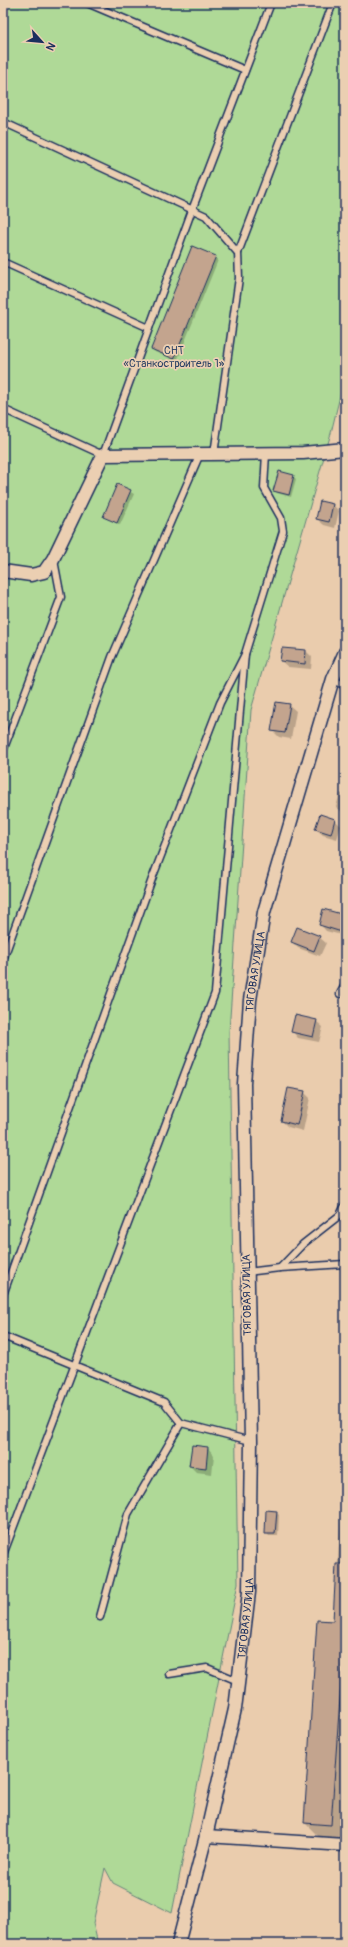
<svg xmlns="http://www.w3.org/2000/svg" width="348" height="1947" font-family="Pangolin,sans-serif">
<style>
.green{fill:#afd997;stroke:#65847a}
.shadow{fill:#0003}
.building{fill:#c3a48e;stroke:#1b2f5e}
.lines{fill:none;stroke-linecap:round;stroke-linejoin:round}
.lane-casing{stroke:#1b2f5e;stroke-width:9}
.street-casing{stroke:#1b2f5e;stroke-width:15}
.lane{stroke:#ebcfb2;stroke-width:6}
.street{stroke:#ebcfb2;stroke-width:12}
.labels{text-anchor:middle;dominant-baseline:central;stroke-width:3.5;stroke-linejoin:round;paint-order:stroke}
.park-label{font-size:11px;fill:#2a4064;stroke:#ebcfb2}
.street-label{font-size:11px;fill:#1b2f5e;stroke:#ebcfb2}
</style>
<rect width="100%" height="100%" fill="#eaccad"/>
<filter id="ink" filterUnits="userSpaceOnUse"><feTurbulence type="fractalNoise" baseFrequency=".025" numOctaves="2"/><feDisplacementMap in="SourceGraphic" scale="8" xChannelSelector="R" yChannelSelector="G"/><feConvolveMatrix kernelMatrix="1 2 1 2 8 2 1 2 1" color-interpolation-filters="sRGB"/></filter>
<g filter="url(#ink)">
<polygon class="green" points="3,3 345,3 345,375 331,433 251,710 229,1032 238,1583 172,1913 113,1883 105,1868 93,1923 98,1944 3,1944"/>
<g class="shadow">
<polygon points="215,257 218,260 177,361 155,352 152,349"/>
<polygon points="293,476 296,479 291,497 277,493 274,490"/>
<polygon points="118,485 134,494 120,525 104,516"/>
<polygon points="333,505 339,511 335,528 324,525 317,519"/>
<polygon points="306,651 312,657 311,669 288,667 281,661"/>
<polygon points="289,705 296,711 291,739 279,737 273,731"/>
<polygon points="340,793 345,795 345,814 336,807"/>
<polygon points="335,820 341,826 337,839 323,835 316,829"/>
<polygon points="345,916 345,936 326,931 320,924"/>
<polygon points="319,937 326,943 320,956 298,948 292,942"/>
<polygon points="316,1021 323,1027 319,1042 298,1038 292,1031"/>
<polygon points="304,1092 310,1098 303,1131 288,1127 282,1121"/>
<polygon points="208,1448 214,1455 212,1474 196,1472 190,1466"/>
<polygon points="342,1496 345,1496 345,1839 320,1838 305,1823 334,1623"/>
<polygon points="276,1512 279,1515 278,1536 269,1536 266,1533"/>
</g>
<g class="building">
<polygon points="192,246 216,256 174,359 151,349"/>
<polygon points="279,471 294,475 289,495 273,491"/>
<polygon points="117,484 131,490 117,523 103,517"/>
<polygon points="320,501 333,504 329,522 316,519"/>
<polygon points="282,648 306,650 305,664 280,661"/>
<polygon points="276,702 290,704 285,733 271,731"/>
<polygon points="320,814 335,819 331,834 315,829"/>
<polygon points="323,909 345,915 345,933 319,925"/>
<polygon points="297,927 320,936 314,951 291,942"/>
<polygon points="295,1015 317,1020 313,1037 291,1032"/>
<polygon points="288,1088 305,1091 297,1125 281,1121"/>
<polygon points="192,1445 208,1447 206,1468 189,1466"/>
<polygon points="266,1510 277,1511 275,1534 265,1534"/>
<polygon points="336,1564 345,1564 345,1627 331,1825 304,1823 317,1620 333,1621"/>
</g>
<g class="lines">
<g class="lane-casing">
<g id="lane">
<polyline points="87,3 245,70"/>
<polyline points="3,122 206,216 238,253 239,278 214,454"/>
<polyline points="238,253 333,3"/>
<polyline points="3,262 149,328"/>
<polyline points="3,409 103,455 192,210 271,3"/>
<polyline points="333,679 345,686"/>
<polyline points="3,751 61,597 54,560"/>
<polyline points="3,960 112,657 200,454"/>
<polyline points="340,994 345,985"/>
<polyline points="280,1268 345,1264"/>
<polyline points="247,1272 280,1268 303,1244 340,1215 345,1205"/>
<polyline points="3,1295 152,879 220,703 245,654 283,531 281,518 264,488 266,453"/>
<polyline points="3,1336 164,1402 181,1423 251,1441"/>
<polyline points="3,1555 215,993 245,654"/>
<polyline points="100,1617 128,1514 181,1423"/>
<polyline points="169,1674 207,1668 238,1681"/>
</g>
</g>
<g class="street-casing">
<g id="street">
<polyline points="3,571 31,575 44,572 53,559 103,455 303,453 345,449"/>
<polyline points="206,1836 345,1845"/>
<path id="s1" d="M178 1944 206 1836 235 1709 249 1592 251 1441 244 1084 250 1000 264 912 333 679 345 652"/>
</g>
</g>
<use href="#lane" class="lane"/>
<use href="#street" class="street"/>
</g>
</g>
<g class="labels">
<g class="park-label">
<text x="174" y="350">СНТ<tspan x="174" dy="13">«Станкостроитель 1»</tspan></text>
</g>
<g class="street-label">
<text stroke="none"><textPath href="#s1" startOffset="981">ТЯГОВАЯ УЛИЦА</textPath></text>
<text transform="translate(247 1295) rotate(-91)">ТЯГОВАЯ УЛИЦА</text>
<text stroke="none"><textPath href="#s1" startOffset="333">ТЯГОВАЯ УЛИЦА</textPath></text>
</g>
</g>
<rect width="348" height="1947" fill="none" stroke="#ebcfb2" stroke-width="16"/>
<rect x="8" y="8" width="332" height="1931" fill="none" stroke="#1b2f5e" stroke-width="1.5" filter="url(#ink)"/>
<g transform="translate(42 42) rotate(117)" stroke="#ebcfb2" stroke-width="3" paint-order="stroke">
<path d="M0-3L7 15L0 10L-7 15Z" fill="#1b2f5e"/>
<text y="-6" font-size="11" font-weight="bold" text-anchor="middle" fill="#1b2f5e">N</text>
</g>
</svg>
